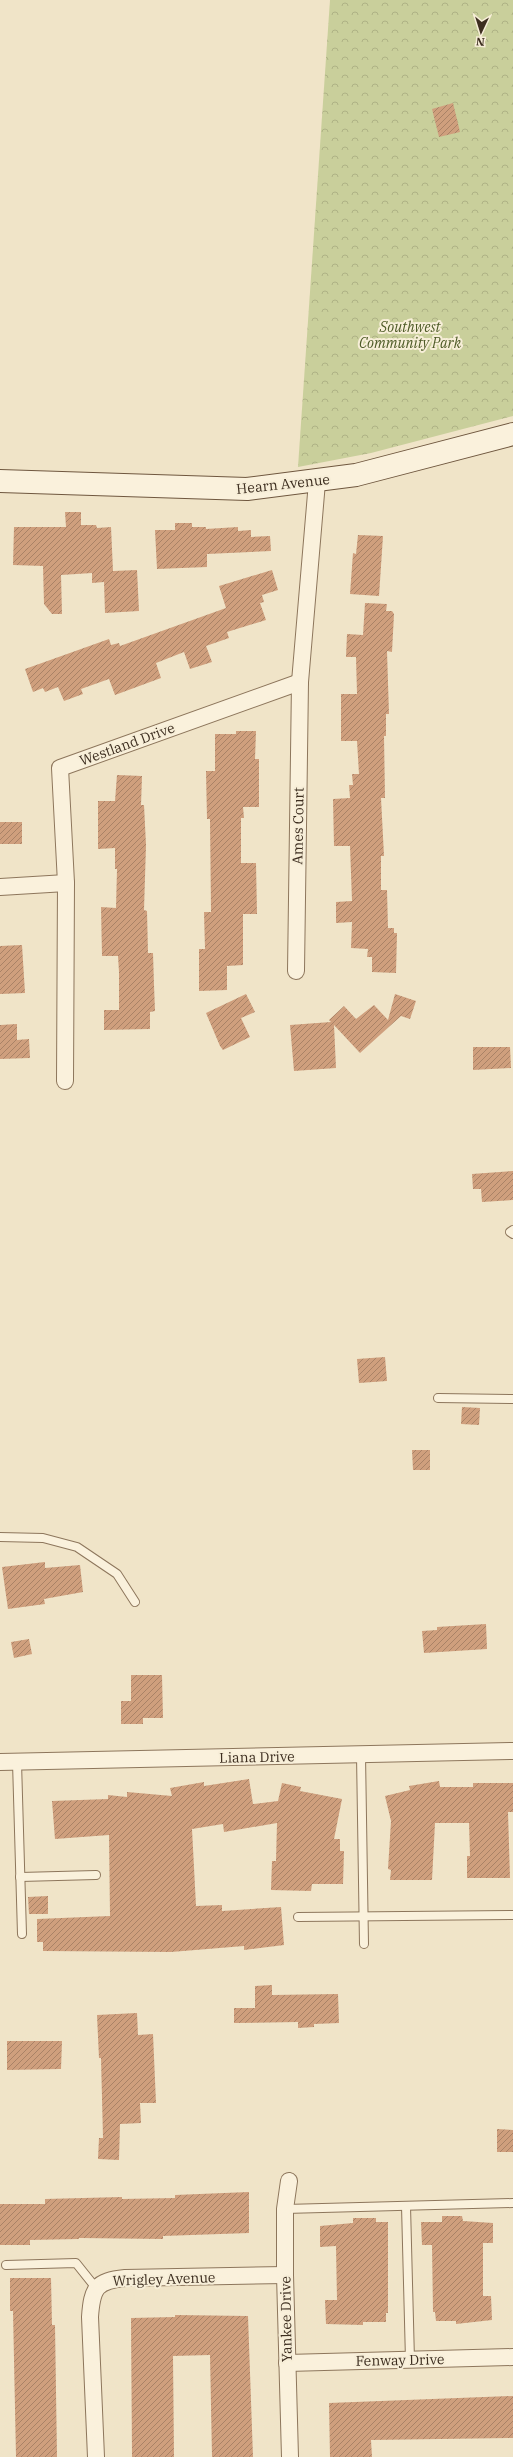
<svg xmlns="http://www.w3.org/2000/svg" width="513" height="2457" font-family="'IBM Plex Serif',serif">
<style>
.park{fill:url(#park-crowns)}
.building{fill:url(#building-hatch)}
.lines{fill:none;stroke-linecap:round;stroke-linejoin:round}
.service-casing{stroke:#8d765c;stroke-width:10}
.minor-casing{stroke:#8d765c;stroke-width:18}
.secondary-casing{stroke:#6f573f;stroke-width:24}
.service{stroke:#faf1dc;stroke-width:8}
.minor{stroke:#faf1dc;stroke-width:16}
.secondary{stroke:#faf1dc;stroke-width:22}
.labels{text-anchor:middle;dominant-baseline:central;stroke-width:4;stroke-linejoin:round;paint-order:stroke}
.park-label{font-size:14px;font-style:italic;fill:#4d5a26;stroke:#f7eed8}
.street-label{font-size:14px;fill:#3d2e20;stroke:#f7eed8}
</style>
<defs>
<pattern id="park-crowns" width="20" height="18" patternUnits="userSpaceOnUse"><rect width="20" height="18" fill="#c9cf9b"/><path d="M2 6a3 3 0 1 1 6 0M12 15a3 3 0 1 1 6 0" fill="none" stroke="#aeb285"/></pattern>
<pattern id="building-hatch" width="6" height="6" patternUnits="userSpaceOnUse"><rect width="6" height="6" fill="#cf9f7d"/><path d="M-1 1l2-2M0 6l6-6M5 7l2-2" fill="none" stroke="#a98266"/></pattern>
</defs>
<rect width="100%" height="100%" fill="#f0e4c8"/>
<polygon class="park" points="330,0 513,0 513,416 371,453 298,467"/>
<g class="building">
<polygon points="453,103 460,132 439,137 432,109"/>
<polygon points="65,512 81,512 81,525 96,525 97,528 111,527 113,571 137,570 139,611 105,613 104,582 92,583 92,573 61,575 62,614 52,614 44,604 43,566 13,565 14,527 66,527"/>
<polygon points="175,523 192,523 192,527 206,527 206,529 238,527 238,531 251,530 251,537 270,536 271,551 207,554 207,567 157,569 155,530 175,530"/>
<polygon points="358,535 383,536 379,596 350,594 353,553 356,554"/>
<polygon points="272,570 278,590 262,595 264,602 260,603 266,620 227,632 229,638 206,646 212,662 190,669 184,652 156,663 161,678 115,695 109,679 81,689 83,694 64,701 58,687 45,692 43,688 33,692 25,669 109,639 111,645 119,643 120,646 226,608 219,586"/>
<polygon points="365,603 387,604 386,611 392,611 394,614 392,652 387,651 389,714 386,714 386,736 384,736 385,798 381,798 384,856 381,856 381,890 387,890 388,928 394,928 394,933 397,933 396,973 372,972 372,957 367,957 368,949 351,948 352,922 336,923 336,902 352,901 350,846 334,846 333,799 350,798 349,785 353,785 352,774 359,774 357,741 341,741 341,694 357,694 356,657 346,657 347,634 363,635"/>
<polygon points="236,731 256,731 255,759 259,759 259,807 243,807 244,818 241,818 241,863 256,863 257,914 243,914 243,965 227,966 227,990 199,991 199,949 205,949 204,912 211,912 210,819 207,819 206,771 215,771 215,734 236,734"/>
<polygon points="117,775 142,776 141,805 144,805 146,845 144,910 147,911 148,953 153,953 154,985 155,1011 150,1012 150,1029 104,1030 104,1010 119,1010 119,972 118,956 102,956 101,907 116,908 117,869 115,869 115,848 98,849 98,801 115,801"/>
<rect x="0" y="822" width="22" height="22"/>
<polygon points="22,945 25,993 0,994 0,946"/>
<polygon points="246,994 255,1012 241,1018 250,1037 223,1050 220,1046 206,1013"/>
<polygon points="395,994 416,1001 410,1019 401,1016 360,1053 334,1025 336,1068 294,1071 290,1025 331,1022 329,1020 344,1006 356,1019 374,1005 388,1020"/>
<polygon points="17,1024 17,1040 29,1039 30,1058 0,1059 0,1025"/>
<polygon points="473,1047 510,1047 511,1068 473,1070"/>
<polygon points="513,1171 513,1200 482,1202 481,1189 473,1189 472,1174"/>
<polygon points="385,1357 387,1381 359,1383 357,1359"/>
<polygon points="462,1407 480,1408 479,1425 461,1424"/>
<polygon points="412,1450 430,1450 430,1470 413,1470"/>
<polygon points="45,1562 45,1568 80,1565 83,1592 44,1599 45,1604 8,1609 2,1567"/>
<polygon points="486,1624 487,1649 424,1653 422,1631 437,1630 437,1627"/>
<polygon points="29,1639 32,1654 14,1658 11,1642"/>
<polygon points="131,1675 162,1675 163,1718 143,1718 143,1724 121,1724 121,1701 131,1701"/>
<polygon points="249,1779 253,1804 278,1801 282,1783 301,1787 300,1791 342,1799 334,1839 340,1839 340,1851 344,1851 343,1884 312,1884 311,1891 271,1890 272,1861 276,1861 277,1823 224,1832 223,1824 192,1829 196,1906 222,1905 222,1911 281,1907 284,1945 244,1950 244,1946 171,1952 43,1951 43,1942 37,1942 37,1919 110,1916 109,1835 55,1839 52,1801 108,1799 108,1795 127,1797 127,1792 172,1796 170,1788 204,1782 204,1786"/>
<polygon points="439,1781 440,1787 473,1787 473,1783 513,1783 513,1812 508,1812 510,1878 467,1878 467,1856 470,1856 469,1823 435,1823 432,1880 390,1880 391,1870 388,1869 391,1821 385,1796 410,1790 409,1786"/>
<polygon points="48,1896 48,1914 29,1914 28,1897"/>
<polygon points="272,1985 272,1995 338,1994 339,2023 314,2024 314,2027 298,2028 298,2022 234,2023 234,2008 255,2008 255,1986"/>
<polygon points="137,2013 138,2035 153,2034 156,2103 140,2103 141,2123 120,2124 119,2160 98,2159 99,2138 103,2138 101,2058 99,2058 97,2015"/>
<polygon points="7,2041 62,2041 61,2069 7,2070"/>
<polygon points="497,2129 513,2130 513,2152 497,2152"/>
<polygon points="249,2192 249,2233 163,2236 163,2239 79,2238 79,2239 30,2240 30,2245 0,2245 0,2204 45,2204 45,2199 122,2197 122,2199 175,2198 175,2195"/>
<polygon points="442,2216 462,2216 463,2221 493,2223 493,2243 483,2243 483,2296 491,2296 492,2320 456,2324 456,2321 436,2321 435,2312 433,2312 432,2245 422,2245 421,2222 442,2222"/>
<polygon points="353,2218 376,2218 376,2222 388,2222 388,2313 386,2313 386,2322 363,2322 363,2325 326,2324 325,2300 337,2300 336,2246 320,2247 320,2226 353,2223"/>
<polygon points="10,2278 51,2278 52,2325 55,2325 57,2457 16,2457 13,2311 10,2311"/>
<polygon points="175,2315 248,2316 253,2457 212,2457 210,2355 173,2356 174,2457 132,2457 131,2318 175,2317"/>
<polygon points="513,2396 513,2438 371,2440 372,2457 330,2457 329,2403"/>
</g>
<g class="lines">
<g class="service-casing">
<g id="service">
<polyline points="513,1230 510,1232 513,1234"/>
<polyline points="438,1398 513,1399"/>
<polyline points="0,1537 43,1538 77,1547 117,1574 135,1602"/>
<polyline points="361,1755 364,1944"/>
<polyline points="17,1762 22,1934"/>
<polyline points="20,1877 96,1875"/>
<polyline points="298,1917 513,1915"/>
<polyline points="406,2206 410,2360"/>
<polyline points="285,2209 513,2203"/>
<polyline points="6,2265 76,2263 96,2288"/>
</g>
</g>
<g class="minor-casing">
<g id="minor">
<polyline points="0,887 66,883"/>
<polyline points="296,971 300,682 317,482"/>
<polyline points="65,1081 66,883 60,768 300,682"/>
<polyline points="0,1762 513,1751"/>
<polyline points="289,2181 285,2209 285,2275 290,2457"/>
<polyline points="287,2363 513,2357"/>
<path d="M96 2457 90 2317C92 2288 96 2281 125 2278L285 2275"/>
</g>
</g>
<g class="secondary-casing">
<polyline id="secondary" points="0,481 247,489 356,475 513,434"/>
</g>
<use href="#service" class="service"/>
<use href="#minor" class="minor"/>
<use href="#secondary" class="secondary"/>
</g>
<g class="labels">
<g class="park-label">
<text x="410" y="327">Southwest<tspan x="410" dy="16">Community Park</tspan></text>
</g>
<g class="street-label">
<text transform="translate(283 484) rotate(-6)">Hearn Avenue</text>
<text transform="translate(127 744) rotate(-20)">Westland Drive</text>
<text transform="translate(298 826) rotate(-89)">Ames Court</text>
<text transform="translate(257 1757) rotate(-1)">Liana Drive</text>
<text transform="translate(164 2279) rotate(-2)">Wrigley Avenue</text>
<text transform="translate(286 2319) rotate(-91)">Yankee Drive</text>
<text transform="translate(400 2360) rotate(-1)">Fenway Drive</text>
</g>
</g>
<g transform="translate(481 32) rotate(184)" stroke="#f7eed8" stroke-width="3" paint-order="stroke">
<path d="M0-3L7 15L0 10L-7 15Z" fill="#3d2e20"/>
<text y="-6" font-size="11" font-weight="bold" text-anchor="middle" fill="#3d2e20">N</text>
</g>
</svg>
